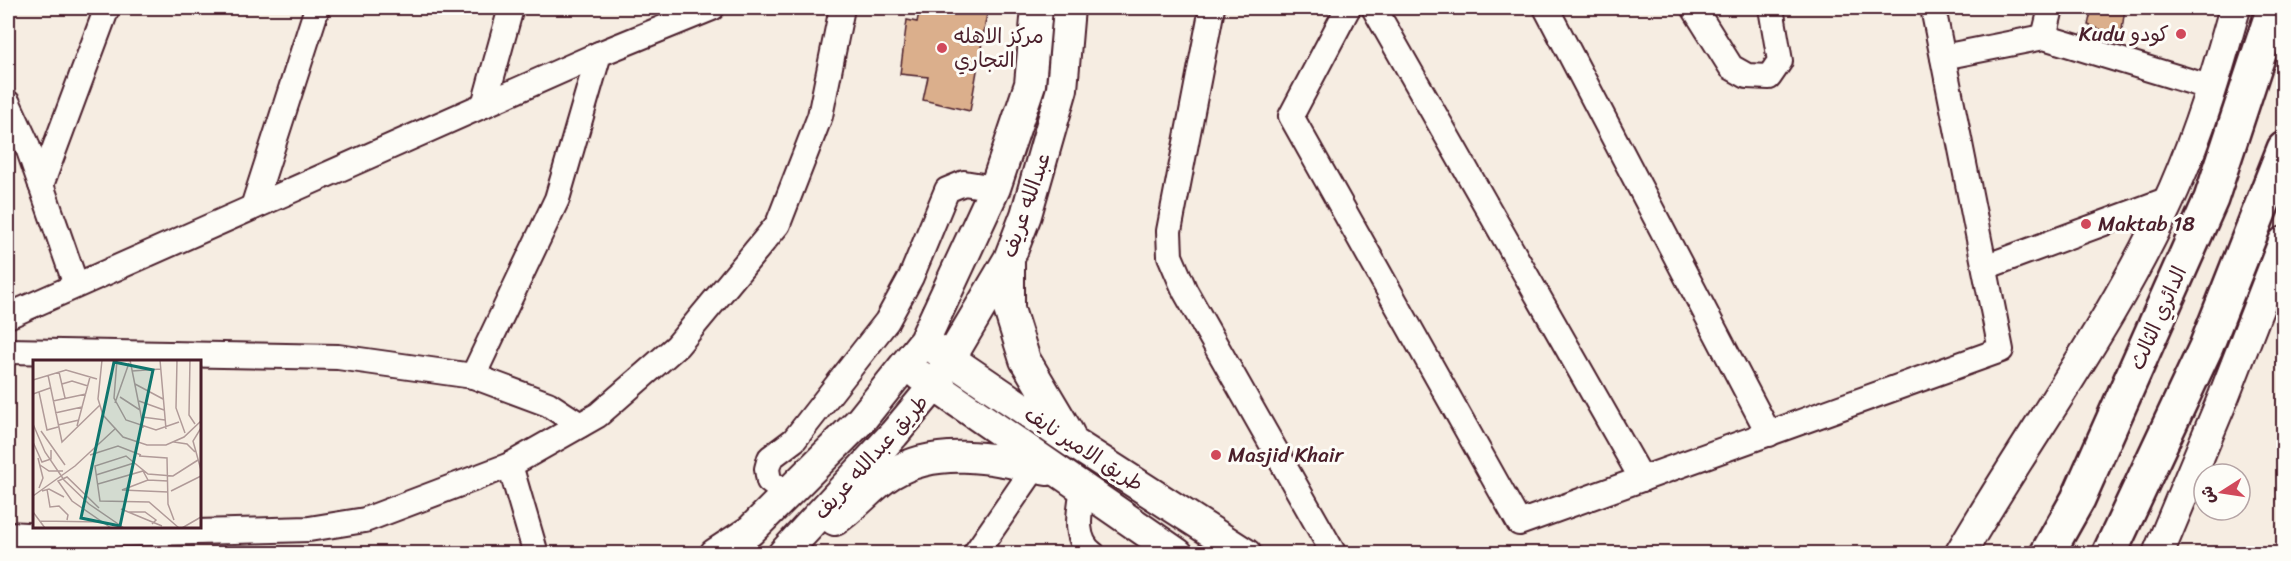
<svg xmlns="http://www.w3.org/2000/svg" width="2291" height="561" font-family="Sriracha,'Playpen Sans Arabic',sans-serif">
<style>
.building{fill:#dbaf8c;stroke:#4a1f2b;stroke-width:1.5}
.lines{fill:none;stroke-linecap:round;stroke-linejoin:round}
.minor-casing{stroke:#4a1f2b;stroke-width:28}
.major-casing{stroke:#4a1f2b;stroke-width:34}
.highway-casing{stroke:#4a1f2b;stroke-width:38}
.minor{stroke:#fdfcf7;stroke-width:24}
.major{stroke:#fdfcf7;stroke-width:30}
.highway{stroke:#fdfcf7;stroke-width:33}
.poi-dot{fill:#d1495b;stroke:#fdfcf7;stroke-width:2}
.labels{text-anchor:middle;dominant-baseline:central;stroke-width:6;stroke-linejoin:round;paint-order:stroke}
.poi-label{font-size:21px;fill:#4a1f2b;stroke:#fdfcf7;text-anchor:start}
.street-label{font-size:21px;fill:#4a1f2b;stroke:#fdfcf7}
.inset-road{fill:none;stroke:#b19b99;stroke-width:1.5}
.view{fill:#0f766e;fill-opacity:0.15;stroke:#0f766e;stroke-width:3}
.inset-edge{fill:none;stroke:#4a1f2b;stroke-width:3}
</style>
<rect width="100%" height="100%" fill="#f6ede2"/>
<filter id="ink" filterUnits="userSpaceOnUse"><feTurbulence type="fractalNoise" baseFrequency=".0167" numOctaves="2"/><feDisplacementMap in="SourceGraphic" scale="12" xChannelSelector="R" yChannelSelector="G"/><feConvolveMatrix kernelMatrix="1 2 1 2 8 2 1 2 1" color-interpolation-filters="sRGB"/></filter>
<g filter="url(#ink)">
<g class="building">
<polygon points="920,8 988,8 970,111 923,100 928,77 900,74 907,20 917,22"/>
<polygon points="2092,8 2125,8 2121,37 2088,25"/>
</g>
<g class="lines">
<g class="minor-casing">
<g id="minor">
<polyline points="1212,8 1169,231 1170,256 1185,291 1334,554"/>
<polyline points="1348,8 1291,116 1519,523 2001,350 1933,8"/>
<polyline points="1374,8 1642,479"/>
<polyline points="1546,8 1769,434"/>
<polyline points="1694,8 1731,67 1747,76 1769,77 1780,61 1771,8"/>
<polyline points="2044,37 2051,8"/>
<polyline points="1943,57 2044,37 2212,88"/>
<polyline points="8,103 26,142 76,285"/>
<polyline points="484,105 511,8"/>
<polyline points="41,185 107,8"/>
<polyline points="253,207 317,8"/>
<polyline points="1985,267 2169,199"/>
<polyline points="8,316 599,54"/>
<polyline points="8,351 338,357 473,376 548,404 580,425"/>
<polyline points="473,376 557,199 599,54 712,8"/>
<polyline points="510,465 536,554"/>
<path d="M1083 488C1080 509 1072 539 1093 554"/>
<polyline points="786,494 769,481 767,469 770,458 794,440 887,321 911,277 947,190 964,183 995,188"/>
<polyline points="8,534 43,536 309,529 365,520 510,465 598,415 677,346 778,224 820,116 842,8"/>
<polyline points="975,554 1035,467"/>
</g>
</g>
<g class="major-casing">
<g id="major">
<polyline points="1009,262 1009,309 1025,360 1069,434"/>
<polyline points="934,348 1075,444 1246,554"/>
<polyline points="919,375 1178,554"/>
<path d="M835 520C855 507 871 486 891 474 939 445 996 459 1048 470"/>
<polyline points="715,554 750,531 861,420 924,341 995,188 1030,84 1037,8"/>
<polyline points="783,554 894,434 934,386 1009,259 1026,215 1062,89 1069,8"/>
<path d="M1960 554C2031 432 2117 318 2174 189 2200 130 2218 69 2235 8"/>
<polyline points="2158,554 2224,396 2284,242"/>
</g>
</g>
<g class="highway-casing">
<g id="highway">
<polyline points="2047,554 2078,499 2211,199 2274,8"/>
<polyline points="2109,554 2206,347 2284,149"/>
</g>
</g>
<use href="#minor" class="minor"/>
<use href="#major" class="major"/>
<use href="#highway" class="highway"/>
</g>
</g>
<g class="poi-dot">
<circle cx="2181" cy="34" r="6"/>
<circle cx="942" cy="48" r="6"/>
<circle cx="2086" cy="224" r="6"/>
<circle cx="1216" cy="455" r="6"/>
</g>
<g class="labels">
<g class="poi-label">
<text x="2169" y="34" text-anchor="end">Kudu كودو</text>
<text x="954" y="36">مركز الاهله<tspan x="954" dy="24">التجاري</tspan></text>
<text x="2098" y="224">Maktab 18</text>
<text x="1228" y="455">Masjid Khair</text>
</g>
<g class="street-label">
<text transform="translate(1026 205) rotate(-71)">عبدالله عريف</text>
<text transform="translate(2158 318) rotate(-66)">الدائري الثالث</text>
<text transform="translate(1084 449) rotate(33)">طريق الامير نايف</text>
<text transform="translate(871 457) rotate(-48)">طريق عبدالله عريف</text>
</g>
</g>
<g transform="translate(33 360)">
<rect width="168" height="168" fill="#f6ede2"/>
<path class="inset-road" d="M69 0 65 39 70 55 90 77 114 85H133L151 77 168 61M84 0 81 38 93 60 123 70 146 62M97 0 107 50M127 0 133 69M144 0 143 48 152 73M157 0 156 55 162 64M99 11 128 9M26 12 32 38M15 15 29 82 67 45M0 20 33 10 64 19M29 24 39 21 55 26M102 24 130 39M6 32 14 70 25 67M0 34 17 28M87 37 107 50 110 68M20 41 53 34M106 41 131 50M82 43 96 3M22 53 49 47M109 57 132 60M0 64 12 92 31 120 56 144 91 168M25 65 46 60M44 66 57 17M168 68 160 81 168 110M8 71 32 105M0 82 9 102 18 99V90M141 82 154 84 162 92M57 95 85 86 108 95M106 96 134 98 135 144 141 160M5 98 10 118 6 128M168 100V74M7 105 16 111H30M63 115 101 103M65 124 110 111 115 120M14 129 17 147 26 146 35 155 34 160M9 131 16 129 31 137M138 131 168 116M135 132 89 130 115 120 135 121M0 136 42 106 83 68M66 148 34 117 25 121 39 141 78 168M88 149 129 166M0 152 12 168M95 152H112L123 160 119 164M7 161 70 162M146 168 116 142 67 141 62 106 93 96 115 114 140 116 165 100M149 168 168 157"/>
<path class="view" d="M81 2 120 10 87 166 48 158Z"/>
<rect width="168" height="168" class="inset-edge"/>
</g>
<rect width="2291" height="561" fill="none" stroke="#fdfcf7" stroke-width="30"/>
<rect x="15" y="15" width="2261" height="531" fill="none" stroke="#4a1f2b" stroke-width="2" filter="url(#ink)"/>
<g transform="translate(2222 492) rotate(258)"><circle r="28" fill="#fdfcf7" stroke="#b5a4a5" stroke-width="1.5"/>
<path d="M0-4.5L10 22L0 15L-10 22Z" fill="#d1495b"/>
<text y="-9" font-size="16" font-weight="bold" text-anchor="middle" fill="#4a1f2b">ش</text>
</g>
</svg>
